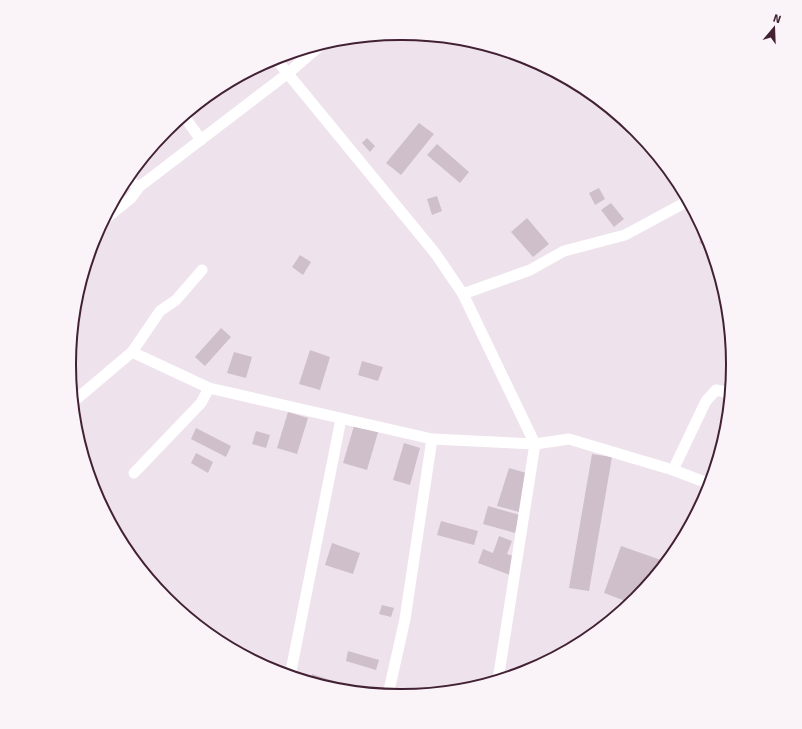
<svg xmlns="http://www.w3.org/2000/svg" width="802" height="729" font-family="Signika,sans-serif">
<style>
.building{fill:#cfbfcb}
.lines{fill:none;stroke-linecap:round;stroke-linejoin:round}
.minor{stroke:#fff;stroke-width:11}
.rim{fill:none;stroke:#422134;stroke-width:2}
</style>
<rect width="100%" height="100%" fill="#eee3ec"/>
<g class="building">
<polygon points="419,123 434,134 401,175 386,163"/>
<polygon points="367,138 375,146 370,152 362,143"/>
<polygon points="437,144 469,172 460,183 427,155"/>
<polygon points="599,188 605,199 595,205 589,193"/>
<polygon points="437,196 442,211 432,215 427,199"/>
<polygon points="611,203 624,219 614,227 601,210"/>
<polygon points="527,218 549,244 533,257 511,232"/>
<polygon points="706,235 707,238 712,254 699,242"/>
<polygon points="300,255 311,262 303,275 292,267"/>
<polygon points="221,328 231,337 205,366 195,357"/>
<polygon points="310,350 330,357 320,390 299,384"/>
<polygon points="234,352 252,357 246,378 227,373"/>
<polygon points="362,361 383,367 378,381 358,375"/>
<polygon points="288,412 308,418 297,454 277,448"/>
<polygon points="365,425 379,429 367,470 343,463 354,426 364,429"/>
<polygon points="196,428 231,446 226,457 191,439"/>
<polygon points="256,431 270,435 266,448 252,444"/>
<polygon points="404,443 420,448 410,485 393,480"/>
<polygon points="196,453 213,462 208,473 191,463"/>
<polygon points="592,454 612,457 589,591 569,588"/>
<polygon points="509,468 530,474 519,512 497,506"/>
<polygon points="694,505 699,507 685,532"/>
<polygon points="488,506 520,515 515,533 483,524"/>
<polygon points="441,521 478,531 474,545 437,535"/>
<polygon points="499,536 512,541 507,554 516,557 510,575 478,563 483,549 493,553"/>
<polygon points="332,543 360,553 353,574 325,565"/>
<polygon points="621,546 661,560 656,573 631,603 604,593"/>
<polygon points="382,605 394,608 391,617 379,614"/>
<polygon points="348,651 379,660 376,670 346,661"/>
<polygon points="312,674 343,684 341,690 310,682"/>
</g>
<g class="lines">
<g class="minor">
<polyline points="275,58 435,253 463,294 535,444 498,680"/>
<polyline points="184,116 201,140"/>
<polyline points="126,179 139,187"/>
<polyline points="104,220 131,198 139,187 287,74 322,44"/>
<polyline points="463,294 530,270 564,251 625,235 688,201"/>
<polyline points="132,352 209,388 432,439 405,619 388,695"/>
<polyline points="73,402 132,352 160,311 176,300 202,270"/>
<polyline points="432,439 535,444 569,439 673,470 710,484"/>
<polyline points="673,470 706,401 716,390 730,393"/>
<polyline points="134,473 201,403 209,388"/>
<polyline points="290,676 341,419"/>
</g>
</g>
<path d="M0 0H802V729H0ZM400 40H402A324 324 0 0 1 726 364V365A324 324 0 0 1 402 689H400A324 324 0 0 1 76 365V364A324 324 0 0 1 400 40Z" fill="#faf4f9" fill-rule="evenodd"/>
<path class="rim" d="M400 40H402A324 324 0 0 1 726 364V365A324 324 0 0 1 402 689H400A324 324 0 0 1 76 365V364A324 324 0 0 1 400 40Z"/>
<g transform="translate(774 28) rotate(19)" stroke="#faf4f9" stroke-width="3" paint-order="stroke">
<path d="M0-3L7 15L0 10L-7 15Z" fill="#422134"/>
<text y="-6" font-size="11" font-weight="bold" text-anchor="middle" fill="#422134">N</text>
</g>
</svg>
